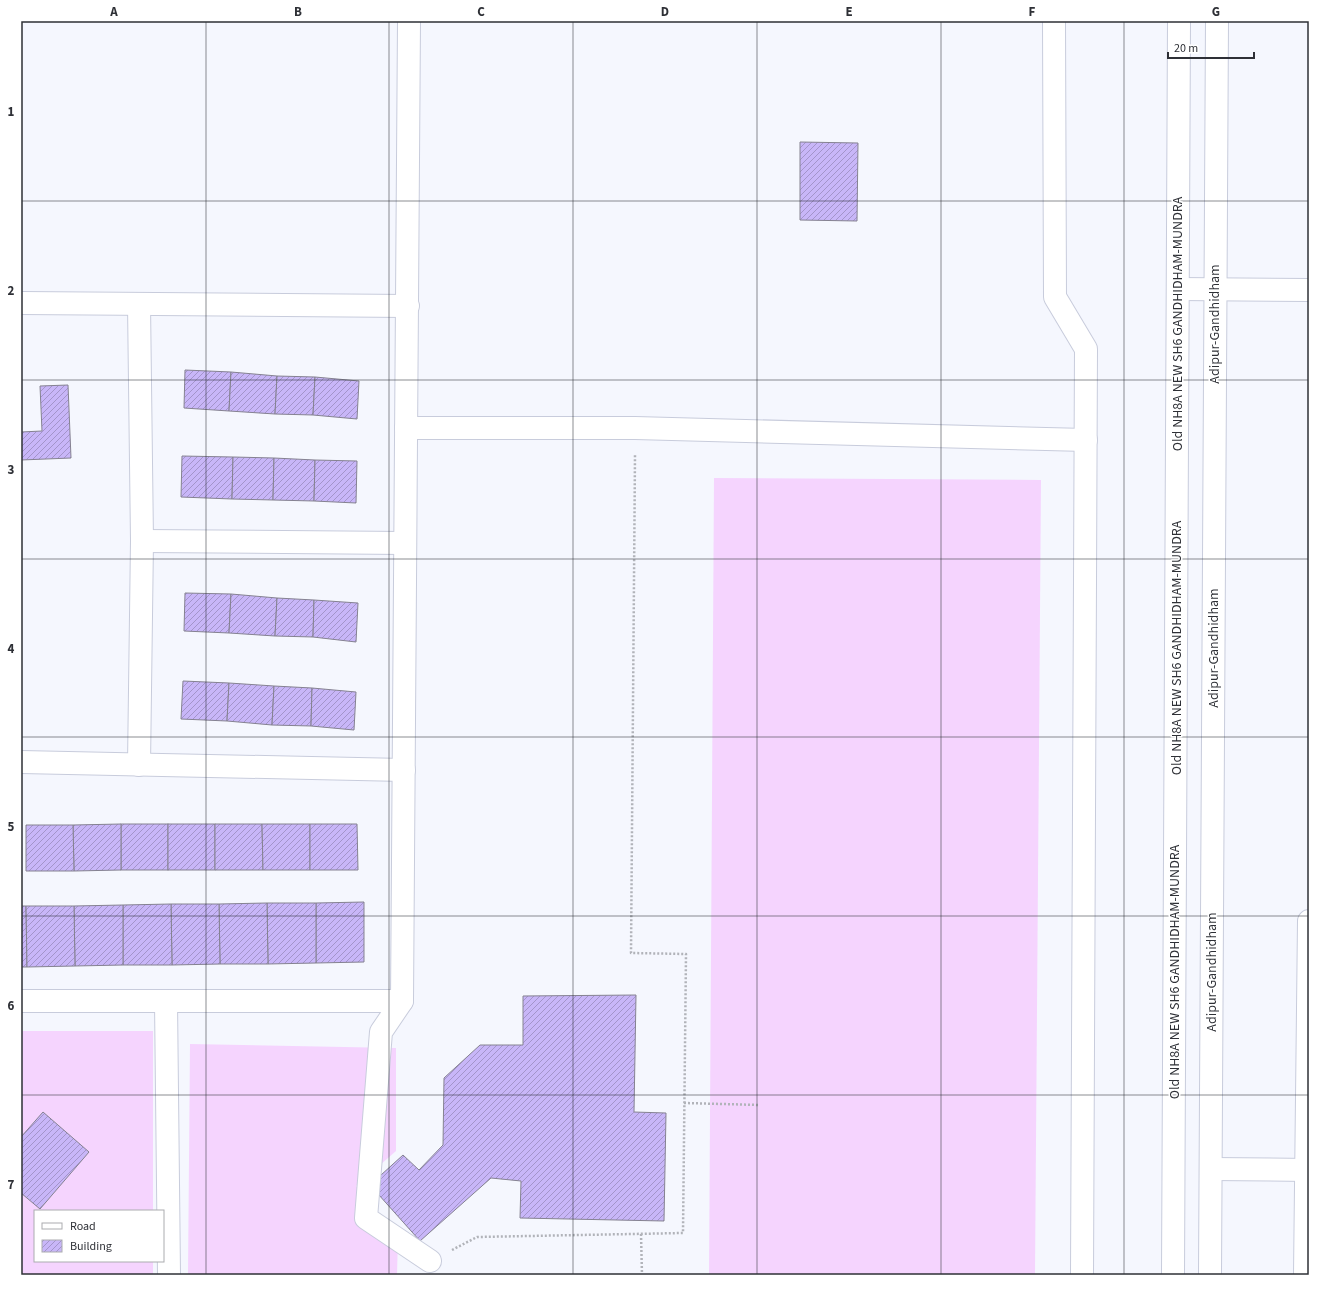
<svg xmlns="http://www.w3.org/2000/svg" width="1330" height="1296" font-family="'Source Sans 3',sans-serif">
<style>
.garden{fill:#f5d4fe}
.building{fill:url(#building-hatch);stroke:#858291}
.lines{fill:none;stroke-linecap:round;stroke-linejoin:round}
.street-casing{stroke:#c8ccdc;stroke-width:24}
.primary-casing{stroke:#c8ccdc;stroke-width:24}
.path{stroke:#b1b3b9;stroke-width:2.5;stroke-dasharray:2 2;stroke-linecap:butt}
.street{stroke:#fff;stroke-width:22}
.primary{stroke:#fff;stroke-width:22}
.grid{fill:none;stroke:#2e3036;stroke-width:1;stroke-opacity:0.55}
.labels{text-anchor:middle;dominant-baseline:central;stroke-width:3;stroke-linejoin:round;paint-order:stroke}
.street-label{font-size:14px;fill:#2e3036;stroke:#fff}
.neatline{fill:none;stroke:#2e3036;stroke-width:1.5}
.grid-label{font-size:13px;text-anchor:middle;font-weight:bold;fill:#2e3036}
</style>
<defs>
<pattern id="building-hatch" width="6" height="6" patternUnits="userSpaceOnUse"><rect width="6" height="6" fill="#c8b6f8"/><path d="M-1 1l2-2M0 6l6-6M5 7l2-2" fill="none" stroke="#a394ca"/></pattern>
</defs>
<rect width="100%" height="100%" fill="#f5f7fe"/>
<g class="garden">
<polygon points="714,478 1041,480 1035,1275 709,1275"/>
<polygon points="21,1031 153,1031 153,1211 35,1211 35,1261 153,1261 153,1275 21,1275"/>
<polygon points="190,1044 396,1048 396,1151 356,1186 398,1238 397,1275 188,1275"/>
</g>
<g class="building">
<polygon points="800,142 858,143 857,221 800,220"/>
<polygon points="185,370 231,372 229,411 184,408"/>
<polygon points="231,372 277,376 275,414 229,411"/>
<polygon points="277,376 315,377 313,415 275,414"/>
<polygon points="315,377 359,381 357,419 313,415"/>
<polygon points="68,385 71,458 21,460 21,432 42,431 40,386"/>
<polygon points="182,456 233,457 232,499 181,497"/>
<polygon points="233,457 274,458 273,500 232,499"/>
<polygon points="274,458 315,460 314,501 273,500"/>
<polygon points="315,460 357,461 356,503 314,501"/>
<polygon points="185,593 231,594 229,633 184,631"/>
<polygon points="231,594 277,598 275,636 229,633"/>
<polygon points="277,598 314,600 313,637 275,636"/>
<polygon points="314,600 358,603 356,642 313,637"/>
<polygon points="183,681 229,683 227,721 181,719"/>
<polygon points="229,683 274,686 272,725 227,721"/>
<polygon points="274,686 312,688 311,726 272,725"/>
<polygon points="312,688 356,692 354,730 311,726"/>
<rect x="121" y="824" width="47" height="46"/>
<polygon points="121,824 121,870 74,871 73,825"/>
<rect x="168" y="824" width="47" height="46"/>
<polygon points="215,824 262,824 263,870 215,870"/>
<polygon points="262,824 310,824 310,870 263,870"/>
<polygon points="310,824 357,824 358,870 310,870"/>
<polygon points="26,825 73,825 74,871 26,871"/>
<polygon points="364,902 364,962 316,963 316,903"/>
<polygon points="267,903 316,903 316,963 268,964"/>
<polygon points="267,903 268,964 220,964 219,904"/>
<polygon points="171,904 219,904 220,964 172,965"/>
<polygon points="171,904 172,965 123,965 123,905"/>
<polygon points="123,905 123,965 75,966 74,906"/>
<polygon points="21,906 26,906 27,967 21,967"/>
<polygon points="26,906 74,906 75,966 27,967"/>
<polygon points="636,995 634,1112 666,1113 664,1221 520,1218 521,1181 491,1178 420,1241 370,1185 403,1155 419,1170 443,1145 444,1078 480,1045 523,1045 523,996"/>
<polygon points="43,1112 89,1152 40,1209 21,1193 21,1137"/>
</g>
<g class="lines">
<g class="street-casing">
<g id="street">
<polyline points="409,21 402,1001 381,1032 366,1218 430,1261"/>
<polyline points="1054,21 1055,297 1086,349 1082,1275"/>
<polyline points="1178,289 1309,290"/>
<polyline points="21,303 408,306"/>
<polyline points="139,304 142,541 139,765"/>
<polyline points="406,428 635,428 1086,440"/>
<polyline points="142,541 405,543"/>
<polyline points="21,762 404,770"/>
<polyline points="21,1001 402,1001"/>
<polyline points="166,1001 169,1275"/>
<polyline points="1211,1169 1309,1170"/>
<polyline points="1305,1275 1309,921"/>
</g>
</g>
<g class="primary-casing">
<g id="primary">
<polyline points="1173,1275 1179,21"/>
<polyline points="1210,1275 1217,21"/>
</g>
</g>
<g class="path">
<polyline points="684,1103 760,1105"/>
<polyline points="641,1234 642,1275"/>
<polyline points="452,1250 477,1237 683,1233 686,954 631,953 635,455"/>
</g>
<use href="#street" class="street"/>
<use href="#primary" class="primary"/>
</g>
<path class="grid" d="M206 21V1275M389 21V1275M573 21V1275M757 21V1275M941 21V1275M1124 21V1275M21 201H1309M21 380H1309M21 559H1309M21 737H1309M21 916H1309M21 1095H1309"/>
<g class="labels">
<g class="street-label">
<text transform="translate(1178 324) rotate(-90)">Old NH8A NEW SH6 GANDHIDHAM-MUNDRA</text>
<text transform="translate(1215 324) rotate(-90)">Adipur-Gandhidham</text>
<text transform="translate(1177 648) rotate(-90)">Old NH8A NEW SH6 GANDHIDHAM-MUNDRA</text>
<text transform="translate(1214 648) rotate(-90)">Adipur-Gandhidham</text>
<text transform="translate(1175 972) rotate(-90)">Old NH8A NEW SH6 GANDHIDHAM-MUNDRA</text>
<text transform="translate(1212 972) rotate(-90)">Adipur-Gandhidham</text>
</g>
</g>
<rect width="1330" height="1296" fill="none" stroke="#ffffff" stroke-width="44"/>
<rect x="34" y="1210" width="130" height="52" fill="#ffffff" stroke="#abacaf"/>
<rect x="42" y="1223" width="20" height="6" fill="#ffffff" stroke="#abacaf"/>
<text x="70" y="1230" font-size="12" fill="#2e3036">Road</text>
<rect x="42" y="1240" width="20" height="12" fill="url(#building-hatch)" stroke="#abacaf"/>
<text x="70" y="1250" font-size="12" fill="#2e3036">Building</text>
<path d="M1168 52v6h86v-6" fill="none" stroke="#2e3036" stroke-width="2"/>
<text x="1174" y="52" font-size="12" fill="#2e3036" stroke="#ffffff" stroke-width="3" paint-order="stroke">20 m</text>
<rect x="22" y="22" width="1286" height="1252" class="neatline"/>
<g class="grid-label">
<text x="114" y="16">A</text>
<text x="298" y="16">B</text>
<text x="481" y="16">C</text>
<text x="665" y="16">D</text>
<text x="849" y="16">E</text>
<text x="1032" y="16">F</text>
<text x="1216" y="16">G</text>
<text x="11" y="116">1</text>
<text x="11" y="295">2</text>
<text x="11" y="474">3</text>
<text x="11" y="653">4</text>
<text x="11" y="831">5</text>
<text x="11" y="1010">6</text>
<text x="11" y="1189">7</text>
</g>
</svg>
